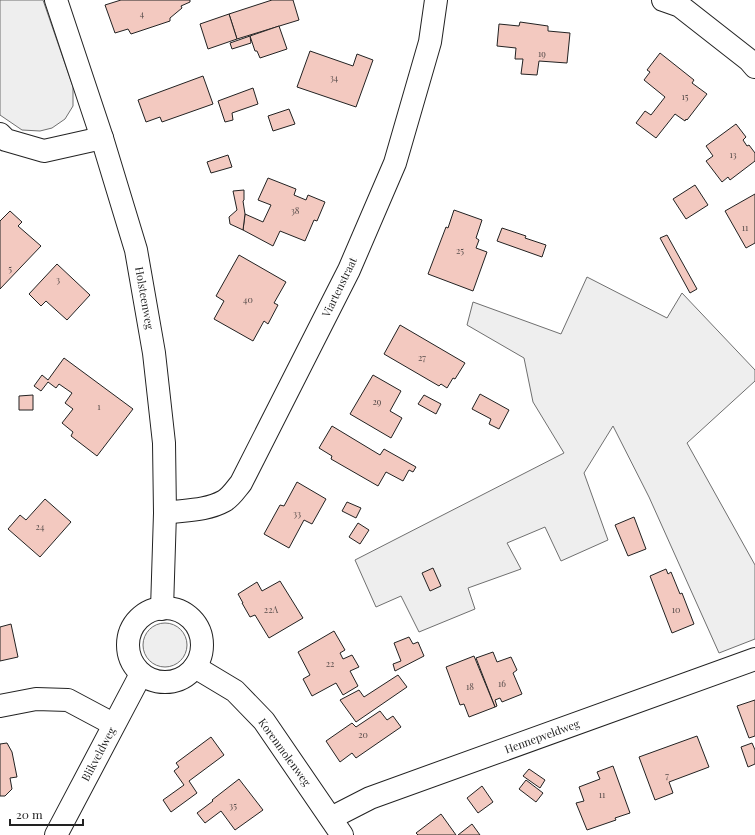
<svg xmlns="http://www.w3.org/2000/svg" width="755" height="835" font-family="'Playfair Display',serif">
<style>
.green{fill:#eee;stroke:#6f6f6f}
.building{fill:#f3c9c0;stroke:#222}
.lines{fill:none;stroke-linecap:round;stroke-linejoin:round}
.minor-casing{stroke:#222;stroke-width:24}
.minor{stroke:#fff;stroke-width:22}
.labels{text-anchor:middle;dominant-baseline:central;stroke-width:3;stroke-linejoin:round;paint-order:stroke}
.number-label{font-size:9px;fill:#564c4a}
.street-label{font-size:11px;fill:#222;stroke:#fff}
</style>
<rect width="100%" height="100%" fill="#fff"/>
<g class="green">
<polygon points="0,0 43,0 73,87 73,106 65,119 52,128 40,131 22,130 0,115"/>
<polygon points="587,277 667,318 682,293 755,370 755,381 687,443 755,565 755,639 719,653 649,497 613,426 584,473 608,540 561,561 545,527 507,543 521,569 468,588 475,609 419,632 401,596 376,607 355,560 564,453 533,402 524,358 467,325 473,302 561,334"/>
<circle cx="165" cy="645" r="22"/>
</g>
<g class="building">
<polygon points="121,0 190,0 190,2 181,6 182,8 170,18 170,21 131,34 128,29 115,33 105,5"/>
<polygon points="272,0 293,0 299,20 237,39 229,14"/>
<polygon points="229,14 237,39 208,49 200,24"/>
<polygon points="520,22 548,26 548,31 570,33 567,63 539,61 537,75 521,74 523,59 515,59 516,48 497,46 499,24 519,26"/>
<polygon points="279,26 287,49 260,58 257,51 255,51 250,36"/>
<polygon points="250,36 251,43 232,49 230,43"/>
<polygon points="310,51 353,66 357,54 373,60 356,107 297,87"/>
<polygon points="660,53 694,80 692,83 707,94 687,120 686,119 685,121 675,114 656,138 636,123 645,111 651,115 665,97 644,80 650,72 647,70"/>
<polygon points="203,76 213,104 162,122 160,117 146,122 138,100"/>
<polygon points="253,88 258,104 232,113 233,120 225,122 218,101"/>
<polygon points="289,109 295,124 273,131 268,116"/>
<polygon points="736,124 746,137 743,140 747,146 749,145 755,153 755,161 730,180 728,177 722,182 706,161 713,156 706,146"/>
<polygon points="228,155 232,167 211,173 207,162"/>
<polygon points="268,178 296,189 294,195 306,200 308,195 325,202 317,221 314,220 305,241 280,231 273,246 243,230 245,214 263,222 271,205 258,200"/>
<polygon points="695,185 708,205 686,219 673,199"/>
<polygon points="244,190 244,200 243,201 245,214 243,230 230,224 229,217 237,210 233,191"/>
<polygon points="755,194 755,243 746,248 725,211"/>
<polygon points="454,210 482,220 476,238 479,240 476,248 487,252 473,291 428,274 446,227 448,228"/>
<polygon points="10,211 22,222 18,226 41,246 0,289 0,221"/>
<polygon points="502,228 526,236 525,238 546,245 542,257 497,241"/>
<polygon points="667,235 697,289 690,293 660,238"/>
<polygon points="239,255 286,282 274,303 278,305 268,324 264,321 253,341 214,319 224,301 216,296"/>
<polygon points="57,264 90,295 67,320 46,301 41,306 29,294"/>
<polygon points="400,325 465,363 455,379 453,378 447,388 441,384 439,386 384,354"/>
<polygon points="64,358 133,409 97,456 71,436 73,432 62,423 73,409 65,403 72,393 59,384 56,388 48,382 41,391 34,386 42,375 48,380"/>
<polygon points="373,375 401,391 390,411 402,418 391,438 350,414"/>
<polygon points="480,394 509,410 499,429 489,424 491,419 472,409"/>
<polygon points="33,395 33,410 19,410 19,396"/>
<polygon points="424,395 441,404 436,414 418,404"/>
<polygon points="332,426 380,455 384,449 416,467 413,472 409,470 403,481 386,472 378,486 331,459 332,456 319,448"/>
<polygon points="297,482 326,499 312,524 304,520 289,548 264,534 280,505 284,506"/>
<polygon points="45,499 71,522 40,557 8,529 20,515 26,520"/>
<polygon points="347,502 361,508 356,518 342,511"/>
<polygon points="634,517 646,549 628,556 615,525"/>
<polygon points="358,523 369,530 360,544 349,537"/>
<polygon points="433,568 441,586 430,591 422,573"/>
<polygon points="666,569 668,574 671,572 680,594 682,593 694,624 672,633 650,576"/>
<polygon points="280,581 303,618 269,638 255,615 250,617 242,603 243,603 238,594 257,582 262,591"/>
<polygon points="11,624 18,657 0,661 0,627"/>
<polygon points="334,631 345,650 340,653 343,659 352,655 359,667 350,671 358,686 343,695 336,683 312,696 303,679 310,675 298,652"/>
<polygon points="409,637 413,644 418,642 424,656 395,671 393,664 401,661 394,643"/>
<polygon points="493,652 497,662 511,657 517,670 513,673 522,694 502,702 500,698 495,700 497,706 495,707 476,658"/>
<polygon points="474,656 495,707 469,717 464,704 460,705 446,667"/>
<polygon points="398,675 407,687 356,722 340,700 359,690 364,697"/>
<polygon points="755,700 755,736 749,738 737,706"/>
<polygon points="380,711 387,720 393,716 401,727 356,758 352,753 340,762 326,741 352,723 356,727"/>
<polygon points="697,736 709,767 669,782 673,793 655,800 639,757"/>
<polygon points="211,737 224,755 189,781 197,793 171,812 163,800 184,785 174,771 179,767 176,763"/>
<polygon points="7,743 12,752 17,777 10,778 12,789 5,796 0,796 0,744"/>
<polygon points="752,743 755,750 755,764 748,767 741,747"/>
<polygon points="613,766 630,813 615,818 616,820 587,830 576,803 584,801 579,787 600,779 597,772"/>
<polygon points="529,769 545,780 540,788 523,776"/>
<polygon points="239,779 263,810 235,830 221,811 205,823 197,813 213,801 212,800"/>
<polygon points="526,780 543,793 536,802 519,789"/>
<polygon points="482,786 493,802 478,813 467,798"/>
<polygon points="441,814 456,835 418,835 416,833"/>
<polygon points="472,824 480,835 458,835"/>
</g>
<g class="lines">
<g class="minor-casing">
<g id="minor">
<polyline points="56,0 102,138 136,250 154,353 164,443 165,513 162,609"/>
<polyline points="663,0 680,6 749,60 755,67"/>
<polyline points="0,134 6,140 44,151 102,138"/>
<path d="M165 513C184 510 206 511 224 501 231 497 236 489 241 483L349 270 395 163 430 42 436 0"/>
<circle cx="165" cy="645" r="37"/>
<polyline points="195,667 235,691 264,721 342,835"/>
<polyline points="0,706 36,699 68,700 113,724"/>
<polyline points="331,818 370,798 755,659"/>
<polyline points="56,835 141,674"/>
</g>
</g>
<use href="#minor" class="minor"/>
</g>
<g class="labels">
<g class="number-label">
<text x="142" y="13">4</text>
<text x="542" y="53">19</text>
<text x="334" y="77">34</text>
<text x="685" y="96">15</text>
<text x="733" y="154">13</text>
<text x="295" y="210">38</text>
<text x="745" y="227">11</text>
<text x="460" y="250">25</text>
<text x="10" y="268">5</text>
<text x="58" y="279">3</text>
<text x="248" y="299">40</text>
<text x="422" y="357">27</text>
<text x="377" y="401">29</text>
<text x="99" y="406">1</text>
<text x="297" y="513">33</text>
<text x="40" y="526">24</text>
<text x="271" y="609">22A</text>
<text x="676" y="609">10</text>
<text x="330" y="663">22</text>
<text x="502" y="683">16</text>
<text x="470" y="686">18</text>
<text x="363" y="734">20</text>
<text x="667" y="775">7</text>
<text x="602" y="794">11</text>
<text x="233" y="805">35</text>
</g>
<g class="street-label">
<text transform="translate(339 287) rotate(-64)">Viartenstraat</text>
<text transform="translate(145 298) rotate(80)">Holsteenweg</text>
<text transform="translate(542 736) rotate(-20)">Hennepveldweg</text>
<text transform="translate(285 752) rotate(54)">Korenmolenweg</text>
<text transform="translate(98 754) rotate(-62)">Blikveldweg</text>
</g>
</g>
<path d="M10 819v6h73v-6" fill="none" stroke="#222222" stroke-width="2"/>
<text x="16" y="819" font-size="12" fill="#222222" stroke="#ffffff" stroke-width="3" paint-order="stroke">20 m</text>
</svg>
